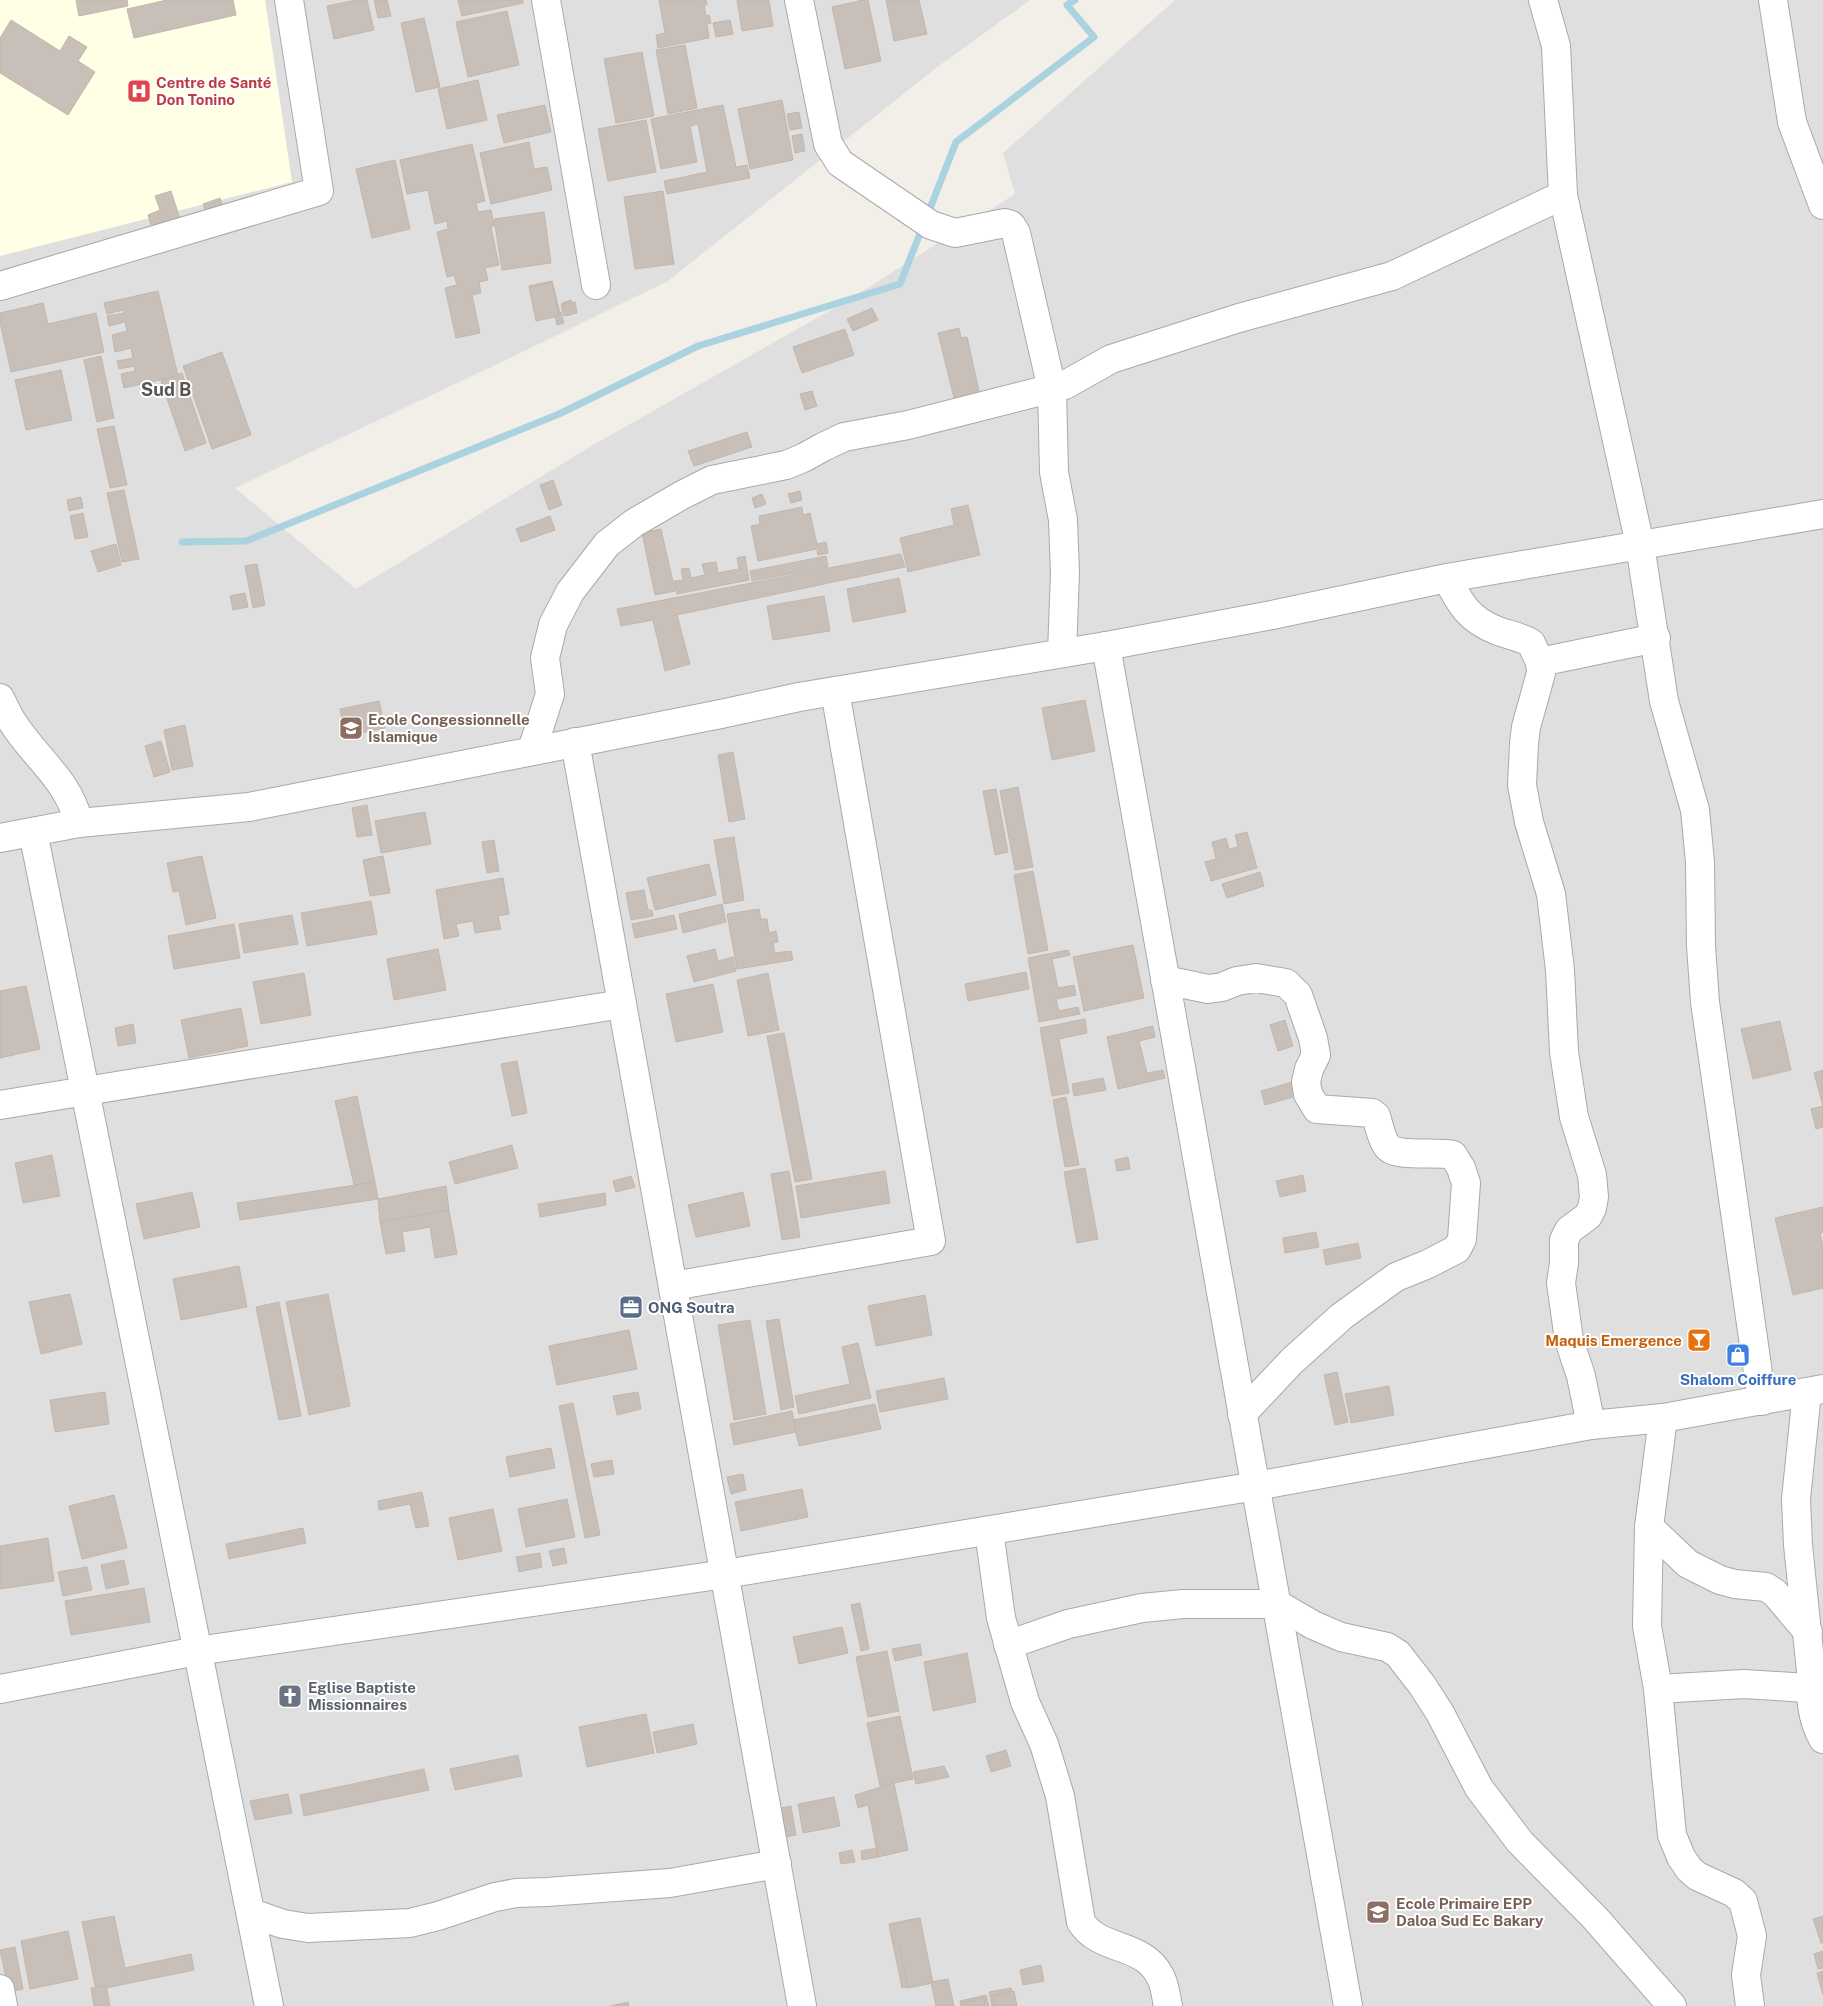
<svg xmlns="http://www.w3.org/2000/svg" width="1823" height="2006" font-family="'Public Sans',sans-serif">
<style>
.residential{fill:#e0dfdf}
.education{fill:#ffffe5}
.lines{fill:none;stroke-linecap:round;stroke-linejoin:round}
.stream{stroke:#aad3df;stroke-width:7}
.building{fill:#c7bfb8;stroke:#c4b6ab}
.minor-casing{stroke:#a9a9a9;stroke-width:30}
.minor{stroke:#fff;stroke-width:28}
.labels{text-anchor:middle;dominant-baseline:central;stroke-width:4;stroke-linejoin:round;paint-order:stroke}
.health-label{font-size:15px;font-weight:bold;fill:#be3a42;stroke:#fff;text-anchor:start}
.education-label{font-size:15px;font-weight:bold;fill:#785e54;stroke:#fff;text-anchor:start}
.service-label{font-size:15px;font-weight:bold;fill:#4e5e75;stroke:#fff;text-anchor:start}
.food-label{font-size:15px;font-weight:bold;fill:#c56008;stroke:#fff;text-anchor:end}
.shop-label{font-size:15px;font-weight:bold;fill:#366cbe;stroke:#fff}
.worship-label{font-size:15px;font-weight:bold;fill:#5b616d;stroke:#fff;text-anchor:start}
.quarter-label{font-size:18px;font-weight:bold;fill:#555;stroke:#fff}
</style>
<rect width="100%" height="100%" fill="#f2efe9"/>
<polygon class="residential" points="0,0 1030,0 936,68 668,281 510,358 235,488 356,589 593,445 852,298 1015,194 1003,153 1175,0 1823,0 1823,2006 0,2006"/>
<polygon class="education" points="0,0 265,0 292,182 0,256"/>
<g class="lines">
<g class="stream">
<polyline points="927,216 956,142 1094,37 1067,5 1075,0"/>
<polyline points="182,542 246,541 559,414 698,346 900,284 923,226"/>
</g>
</g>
<g class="building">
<polygon points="76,0 127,0 128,6 79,16"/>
<polygon points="167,0 233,0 236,15 134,38 127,9"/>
<polygon points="356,0 367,0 374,30 334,39 327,6"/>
<polygon points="374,0 387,0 391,16 378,18"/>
<polygon points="458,0 523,0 523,3 462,16"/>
<polygon points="659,0 706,0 707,5 704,5 706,16 709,15 711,23 707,24 709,38 658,48 656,35 665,33"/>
<polygon points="737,0 769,0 773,26 742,31"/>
<polygon points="863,0 868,0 881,61 845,69 832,7"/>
<polygon points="886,0 919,0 927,34 894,41"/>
<polygon points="507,11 519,65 468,77 456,22"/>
<polygon points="424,18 440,87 416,92 401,23"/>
<polygon points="11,20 60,51 69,36 87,47 78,61 95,72 68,115 0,73 0,38"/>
<polygon points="730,20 733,34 716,37 713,23"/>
<polygon points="685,45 697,108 668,114 656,50"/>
<polygon points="642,52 654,116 616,123 604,59"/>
<polygon points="478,80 487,120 447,129 438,89"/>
<polygon points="782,100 793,160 750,169 738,109"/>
<polygon points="545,105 551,132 504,143 497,115"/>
<polygon points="723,105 736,167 747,165 750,178 667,194 664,181 707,172 698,124 690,126 697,162 661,169 651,119"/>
<polygon points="799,112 802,128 790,130 787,114"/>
<polygon points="646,120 656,172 608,181 598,129"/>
<polygon points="802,134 805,151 795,153 792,136"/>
<polygon points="529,142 534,169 547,167 552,190 491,204 480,153"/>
<polygon points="472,144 485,201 476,203 478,212 491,210 494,226 491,227 499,265 485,268 488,280 479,282 481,293 472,295 480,333 456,338 445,288 457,285 454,275 447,277 437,232 448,229 447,221 435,224 428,190 407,194 400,160"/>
<polygon points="395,160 410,229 372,238 356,169"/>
<polygon points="171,191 180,219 152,228 148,215 160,210 155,196"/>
<polygon points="663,191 674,264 635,269 624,197"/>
<polygon points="220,198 224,209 207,214 203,204"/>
<polygon points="544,212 551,263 502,270 494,219"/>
<polygon points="552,281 560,313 561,312 564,323 557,325 555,316 537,320 529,286"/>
<polygon points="552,282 559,316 536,321 529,287"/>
<polygon points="158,291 178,376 124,388 121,374 135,371 134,366 119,369 117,361 133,358 131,348 115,352 112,335 127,331 125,322 109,326 107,316 124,313 123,310 107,314 104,303"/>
<polygon points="571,300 575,313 566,316 562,303"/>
<polygon points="575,302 577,313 564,316 561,305"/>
<polygon points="43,303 48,324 96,313 104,352 11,372 0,322 0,313"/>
<polygon points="872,308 878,320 853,331 847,319"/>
<polygon points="959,328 961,338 967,337 979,391 954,398 938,333"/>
<polygon points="845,329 854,355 802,373 793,347"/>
<polygon points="222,352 251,435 212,449 183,366"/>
<polygon points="101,356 114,418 97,422 84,360"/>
<polygon points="61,370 72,420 26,430 15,380"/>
<polygon points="182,373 206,443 185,451 161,381"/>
<polygon points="812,391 817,406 805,410 800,394"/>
<polygon points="114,426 127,485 110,488 97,429"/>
<polygon points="747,432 752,447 694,466 688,451"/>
<polygon points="553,480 562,505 549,510 540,485"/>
<polygon points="124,490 139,559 122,562 107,493"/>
<polygon points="800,491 802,500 791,503 788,494"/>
<polygon points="762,494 766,504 755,508 752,498"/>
<polygon points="81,497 83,508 69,511 67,500"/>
<polygon points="968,505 980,555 908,572 900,538 954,525 951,509"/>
<polygon points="802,507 803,515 810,513 817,544 826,542 828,553 818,555 817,549 758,561 751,526 760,524 759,516"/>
<polygon points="83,513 88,537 75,539 70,516"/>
<polygon points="550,516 555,530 521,542 516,529"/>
<polygon points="661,529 675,591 655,595 642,533"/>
<polygon points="116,544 121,565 98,572 91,551"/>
<polygon points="901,554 905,567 677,615 690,664 665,671 653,620 621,626 617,609"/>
<polygon points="745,556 749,580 677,594 674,581 683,580 681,569 689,568 691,578 705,575 702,564 716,562 718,573 739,569 737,558"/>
<polygon points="826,556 828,567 752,581 750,571"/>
<polygon points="257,564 265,605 253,608 245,566"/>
<polygon points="899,578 906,612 853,622 847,589"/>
<polygon points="245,593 248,607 233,610 230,596"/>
<polygon points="824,596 830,631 773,640 767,606"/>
<polygon points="1085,700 1095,751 1052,760 1042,708"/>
<polygon points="379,701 385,728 345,736 340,709"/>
<polygon points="185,725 193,766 172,770 164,730"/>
<polygon points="161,741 170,772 154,777 145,746"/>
<polygon points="733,752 745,819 729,822 718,755"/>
<polygon points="1018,787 1033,867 1015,870 1000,791"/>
<polygon points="996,789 1008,852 995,855 983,791"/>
<polygon points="367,805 372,835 357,837 352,808"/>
<polygon points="425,812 431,844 381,853 375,821"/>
<polygon points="1247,832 1257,868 1211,881 1205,862 1216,859 1212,842 1226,838 1229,849 1238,847 1235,835"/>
<polygon points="734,837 744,900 724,904 714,840"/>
<polygon points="494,840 499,871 487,873 482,842"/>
<polygon points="202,856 216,918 186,925 179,891 173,892 167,863"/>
<polygon points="383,856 390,893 370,896 363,860"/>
<polygon points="709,864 716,895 655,910 647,878"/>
<polygon points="1033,871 1048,950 1028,954 1014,875"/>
<polygon points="1260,872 1264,886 1227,898 1222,884"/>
<polygon points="503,878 509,914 498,916 501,929 475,933 473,921 456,924 459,936 444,939 436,890"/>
<polygon points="644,890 648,910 652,910 653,916 631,920 626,893"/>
<polygon points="371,901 377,934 307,946 301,913"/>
<polygon points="722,904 726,922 683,933 679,914"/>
<polygon points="759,909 761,919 767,919 769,933 776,931 778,942 773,943 775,953 791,951 793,960 737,969 727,914"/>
<polygon points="292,915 298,944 244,953 239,924"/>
<polygon points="674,915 677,929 635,938 632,924"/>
<polygon points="234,924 240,958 174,969 168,936"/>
<polygon points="1133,945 1144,998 1084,1011 1073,957"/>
<polygon points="438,949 446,990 394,1000 387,959"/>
<polygon points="715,949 718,961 733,957 736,971 694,982 687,956"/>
<polygon points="1068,950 1070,955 1052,959 1058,988 1074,985 1076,995 1056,999 1059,1011 1078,1007 1080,1014 1039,1022 1028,958"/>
<polygon points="1026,972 1029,989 968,1001 965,984"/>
<polygon points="304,973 311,1015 261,1024 253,982"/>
<polygon points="768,973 779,1030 748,1036 737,980"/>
<polygon points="713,984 723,1032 676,1042 666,994"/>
<polygon points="26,986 40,1049 0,1058 0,991"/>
<polygon points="241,1008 248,1046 189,1058 181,1020"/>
<polygon points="1085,1019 1087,1033 1059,1039 1069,1093 1052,1096 1040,1028"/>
<polygon points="1285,1020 1293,1046 1278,1051 1270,1025"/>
<polygon points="1780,1021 1791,1070 1753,1079 1741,1029"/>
<polygon points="133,1024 136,1043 118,1046 115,1028"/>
<polygon points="1153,1026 1155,1037 1139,1041 1147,1073 1163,1070 1165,1078 1118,1089 1107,1037"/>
<polygon points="784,1033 812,1179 795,1182 767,1036"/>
<polygon points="517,1061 527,1113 512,1116 501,1064"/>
<polygon points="1823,1070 1823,1127 1816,1129 1811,1109 1823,1106 1814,1073"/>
<polygon points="1103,1078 1106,1090 1074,1096 1072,1084"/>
<polygon points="1299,1080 1303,1094 1265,1105 1261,1091"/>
<polygon points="357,1096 375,1182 354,1185 335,1101"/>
<polygon points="1066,1097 1079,1165 1065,1167 1053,1100"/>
<polygon points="512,1145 518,1168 455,1184 449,1162"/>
<polygon points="52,1155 60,1196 23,1203 15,1163"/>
<polygon points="1128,1157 1130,1169 1117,1171 1115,1160"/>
<polygon points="1085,1168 1098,1239 1077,1243 1064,1172"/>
<polygon points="789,1171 800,1237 782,1240 771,1174"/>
<polygon points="885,1171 890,1203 801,1218 796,1186"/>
<polygon points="1303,1175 1306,1191 1280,1197 1276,1181"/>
<polygon points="631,1176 635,1187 616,1192 613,1181"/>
<polygon points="375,1182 378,1199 240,1220 237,1203"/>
<polygon points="446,1186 449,1210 380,1222 378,1199"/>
<polygon points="192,1192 200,1227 144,1239 136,1204"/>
<polygon points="743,1192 750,1226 696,1237 688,1205"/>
<polygon points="605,1193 606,1205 540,1217 538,1204"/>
<polygon points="1823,1207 1823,1232 1820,1233 1823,1246 1823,1288 1793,1295 1775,1218"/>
<polygon points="449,1210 457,1254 435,1258 430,1227 402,1232 405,1251 386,1254 380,1222"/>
<polygon points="1316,1232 1319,1247 1285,1253 1283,1238"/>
<polygon points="1358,1243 1361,1258 1326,1265 1323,1250"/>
<polygon points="239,1266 247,1307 181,1320 173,1279"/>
<polygon points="70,1294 82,1344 41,1354 29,1302"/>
<polygon points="328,1294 350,1406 309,1415 286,1302"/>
<polygon points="925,1295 932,1335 876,1346 868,1306"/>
<polygon points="279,1302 301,1416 279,1420 256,1307"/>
<polygon points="779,1319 794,1407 781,1410 766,1321"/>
<polygon points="750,1320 766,1414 734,1420 718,1325"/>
<polygon points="629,1330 637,1369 557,1385 549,1346"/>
<polygon points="858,1343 871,1398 799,1414 795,1396 850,1384 842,1347"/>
<polygon points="1337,1372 1348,1422 1335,1425 1324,1375"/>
<polygon points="944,1378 948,1399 880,1412 876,1391"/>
<polygon points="1389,1386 1394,1415 1351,1423 1345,1394"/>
<polygon points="105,1392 109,1424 55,1432 50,1400"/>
<polygon points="638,1392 641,1409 617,1415 613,1396"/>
<polygon points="573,1403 600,1535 585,1538 559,1406"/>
<polygon points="875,1404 881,1429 799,1446 793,1420"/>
<polygon points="792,1411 796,1432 734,1445 730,1424"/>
<polygon points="551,1448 555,1468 510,1477 506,1457"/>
<polygon points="612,1460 614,1474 594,1477 591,1464"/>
<polygon points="743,1474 746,1490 731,1494 727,1477"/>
<polygon points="802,1489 808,1517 741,1531 735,1502"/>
<polygon points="422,1492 429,1526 416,1528 410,1504 379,1510 378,1501"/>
<polygon points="114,1495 127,1548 82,1559 69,1506"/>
<polygon points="567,1499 575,1537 526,1547 518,1509"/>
<polygon points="493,1509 502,1551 458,1560 449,1518"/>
<polygon points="303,1528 306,1543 229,1559 226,1544"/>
<polygon points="48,1538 54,1581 0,1589 0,1546"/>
<polygon points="564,1548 567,1563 553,1566 549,1551"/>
<polygon points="540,1553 542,1567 519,1572 516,1557"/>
<polygon points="124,1560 129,1584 106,1589 101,1565"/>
<polygon points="87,1567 92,1590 63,1596 58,1572"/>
<polygon points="144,1588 150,1622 71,1635 65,1601"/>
<polygon points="860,1603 869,1649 861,1651 851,1605"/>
<polygon points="842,1627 848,1653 799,1664 793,1637"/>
<polygon points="920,1644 922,1655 895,1661 892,1649"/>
<polygon points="887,1651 899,1711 868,1717 856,1657"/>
<polygon points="967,1653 976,1702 933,1711 924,1662"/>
<polygon points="646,1714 654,1753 587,1767 579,1727"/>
<polygon points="900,1716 913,1779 880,1786 867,1723"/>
<polygon points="693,1724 697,1744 657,1753 653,1732"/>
<polygon points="1006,1750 1011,1766 991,1772 986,1756"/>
<polygon points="518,1755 522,1776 455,1790 450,1769"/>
<polygon points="944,1766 949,1777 916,1784 913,1772"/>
<polygon points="424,1769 429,1790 304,1816 300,1795"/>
<polygon points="894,1783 908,1850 878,1857 868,1805 858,1808 855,1795"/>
<polygon points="288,1794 292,1813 255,1820 250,1801"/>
<polygon points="834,1797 840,1826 803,1833 798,1804"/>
<polygon points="791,1806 796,1835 786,1837 781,1808"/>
<polygon points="877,1848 878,1857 862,1860 861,1851"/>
<polygon points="852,1850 855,1862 841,1864 839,1853"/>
<polygon points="114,1916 125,1968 191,1954 194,1970 96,1990 82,1922"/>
<polygon points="1823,1916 1823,1943 1821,1943 1813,1919"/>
<polygon points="918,1918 931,1982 902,1988 889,1924"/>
<polygon points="920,1918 933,1983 908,1988 900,1948 894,1949 889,1925"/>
<polygon points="68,1931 78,1979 30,1989 21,1941"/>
<polygon points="15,1947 23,1989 9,1992 0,1950"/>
<polygon points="1823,1951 1823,1968 1818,1969 1814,1954"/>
<polygon points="1041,1965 1044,1981 1023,1985 1020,1970"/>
<polygon points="1823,1971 1823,1995 1817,1973"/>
<polygon points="948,1979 954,2006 936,2006 931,1982"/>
<polygon points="106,1985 110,2006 94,2006 91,1988"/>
<polygon points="1011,1988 1015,2006 992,2006 989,1992"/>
<polygon points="1014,1991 1017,2006 994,2006 992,1996"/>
<polygon points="986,1995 989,2006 961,2006 960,2001"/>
<polygon points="984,1998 985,2006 962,2006 962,2003"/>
<polygon points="628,2002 629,2006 610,2006"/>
</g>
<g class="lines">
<g class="minor-casing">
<g id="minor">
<polyline points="546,0 596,285"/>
<polyline points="799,0 828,144 840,163 931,225 955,233 1005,223 1011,225 1016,233 1052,389 1054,472 1063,520 1065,573 1062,653"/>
<polyline points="1543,0 1556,46 1563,195 1640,545 1664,701 1695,810 1700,862 1701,946 1705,1002 1762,1401"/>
<polyline points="1773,0 1792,122 1823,205"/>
<polyline points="0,286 319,191 289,0"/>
<path d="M1447 578C1460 604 1469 620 1498 631 1509 635 1521 637 1531 643L1540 662 1541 673 1526 727 1524 744 1522 785 1529 822 1551 894 1560 970 1564 1052 1574 1117 1592 1175 1594 1197 1592 1208 1588 1216 1569 1230 1564 1240V1263L1561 1283 1569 1340 1581 1376 1591 1425"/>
<polyline points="1106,646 1348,2006"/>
<polyline points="1540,662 1656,638"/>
<path d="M0 698C4 706 8 715 13 723 36 759 68 779 79 823"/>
<polyline points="575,742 802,2006"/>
<polyline points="532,750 550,694 545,658 553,625 570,592 607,544 634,523 682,495 712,480 786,465 803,458 823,447 844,437 908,425 1065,385 1111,359 1239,318 1392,276 1563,195"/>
<polyline points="33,832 269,2006"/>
<polyline points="0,838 79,823 249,807 721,714 799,697 1106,646 1272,615 1447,578 1823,514"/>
<path d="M1165 980 1208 989 1222 987 1237 981 1256 978 1286 983 1298 995 1313 1038 1316 1055 1309 1069 1306 1082 1308 1094 1317 1109 1372 1113 1376 1116C1379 1125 1381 1138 1387 1146 1394 1158 1438 1151 1453 1155L1461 1168 1466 1183 1462 1239 1457 1249 1428 1264 1396 1277 1342 1316 1292 1361 1242 1414"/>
<polyline points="0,1105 622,1004"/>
<polyline points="673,1286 931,1241 835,691"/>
<path d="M1807 1392 1796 1499 1798 1545 1811 1671C1810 1695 1811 1718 1823 1739"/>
<polyline points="1663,1418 1649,1527 1647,1626 1658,1689 1672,1835 1681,1857 1689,1869 1697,1876 1734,1893 1743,1901 1752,1936 1746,1975 1750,2006"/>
<polyline points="1649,1527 1688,1564 1720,1580 1735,1584 1766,1587 1775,1593 1808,1632"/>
<path d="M989 1531 1001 1618 1025 1702 1044 1744 1060 1796 1081 1922C1100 1952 1143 1942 1160 1976 1165 1984 1166 1997 1168 2006"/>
<polyline points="1008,1645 1068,1624 1142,1608 1183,1604 1277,1604 1313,1625 1341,1637 1387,1647 1398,1654 1422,1685 1440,1713 1479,1788 1520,1842 1595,1918 1672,2006"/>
<polyline points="0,1689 197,1651 725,1574 1256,1486 1591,1425 1663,1418 1823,1389"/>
<polyline points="1658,1689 1744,1684 1823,1689"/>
<polyline points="252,1920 260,1916 283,1924 308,1928 410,1923 438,1916 495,1897 516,1893 547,1892 670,1883 777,1864"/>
<polyline points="0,1989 3,2006"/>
</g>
</g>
<use href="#minor" class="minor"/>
</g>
<defs>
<g id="hospital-square" transform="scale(1.25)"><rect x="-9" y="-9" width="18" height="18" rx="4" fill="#e0444e" stroke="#fff"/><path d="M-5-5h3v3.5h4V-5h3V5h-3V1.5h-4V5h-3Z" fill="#fff"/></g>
<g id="school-square" transform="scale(1.25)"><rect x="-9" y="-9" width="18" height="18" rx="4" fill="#8d6e63" stroke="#fff"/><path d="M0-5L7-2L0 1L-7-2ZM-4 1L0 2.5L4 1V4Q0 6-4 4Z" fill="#fff"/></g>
<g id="office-square" transform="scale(1.25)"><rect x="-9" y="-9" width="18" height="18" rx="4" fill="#5c6f8a" stroke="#fff"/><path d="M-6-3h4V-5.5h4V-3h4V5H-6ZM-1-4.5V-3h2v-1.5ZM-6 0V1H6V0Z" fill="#fff"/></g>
<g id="bar-square" transform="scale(1.25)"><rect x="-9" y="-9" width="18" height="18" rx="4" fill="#e8710a" stroke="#fff"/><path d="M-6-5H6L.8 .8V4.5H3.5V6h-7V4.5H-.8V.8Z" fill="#fff"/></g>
<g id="shop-square" transform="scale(1.25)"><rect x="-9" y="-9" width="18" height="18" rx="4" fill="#3f7fe0" stroke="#fff"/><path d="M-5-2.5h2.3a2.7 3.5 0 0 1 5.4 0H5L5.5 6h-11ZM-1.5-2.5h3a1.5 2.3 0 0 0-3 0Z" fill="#fff"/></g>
<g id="church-square" transform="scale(1.25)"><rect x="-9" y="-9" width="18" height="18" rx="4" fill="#6b7280" stroke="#fff"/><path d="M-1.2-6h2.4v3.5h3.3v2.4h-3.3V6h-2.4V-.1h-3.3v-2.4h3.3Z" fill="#fff"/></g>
</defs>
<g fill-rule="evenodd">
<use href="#hospital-square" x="139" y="91"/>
<use href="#school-square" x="351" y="728"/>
<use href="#office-square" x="631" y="1307"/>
<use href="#bar-square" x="1699" y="1340"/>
<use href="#shop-square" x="1738" y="1355"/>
<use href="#church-square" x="290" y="1696"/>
<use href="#school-square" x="1378" y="1912"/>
</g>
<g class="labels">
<g class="health-label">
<text x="156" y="82">Centre de Santé<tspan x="156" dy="17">Don Tonino</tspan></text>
</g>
<g class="education-label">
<text x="368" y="719">Ecole Congessionnelle<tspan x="368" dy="17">Islamique</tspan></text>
<text x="1396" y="1903">Ecole Primaire EPP<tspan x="1396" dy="17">Daloa Sud Ec Bakary</tspan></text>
</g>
<g class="service-label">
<text x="648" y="1307">ONG Soutra</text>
</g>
<g class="food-label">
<text x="1682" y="1340">Maquis Emergence</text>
</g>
<g class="shop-label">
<text x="1738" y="1379">Shalom Coiffure</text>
</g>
<g class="worship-label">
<text x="308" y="1687">Eglise Baptiste<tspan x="308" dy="17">Missionnaires</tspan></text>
</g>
<g class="quarter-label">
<text x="166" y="389">Sud B</text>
</g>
</g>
</svg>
